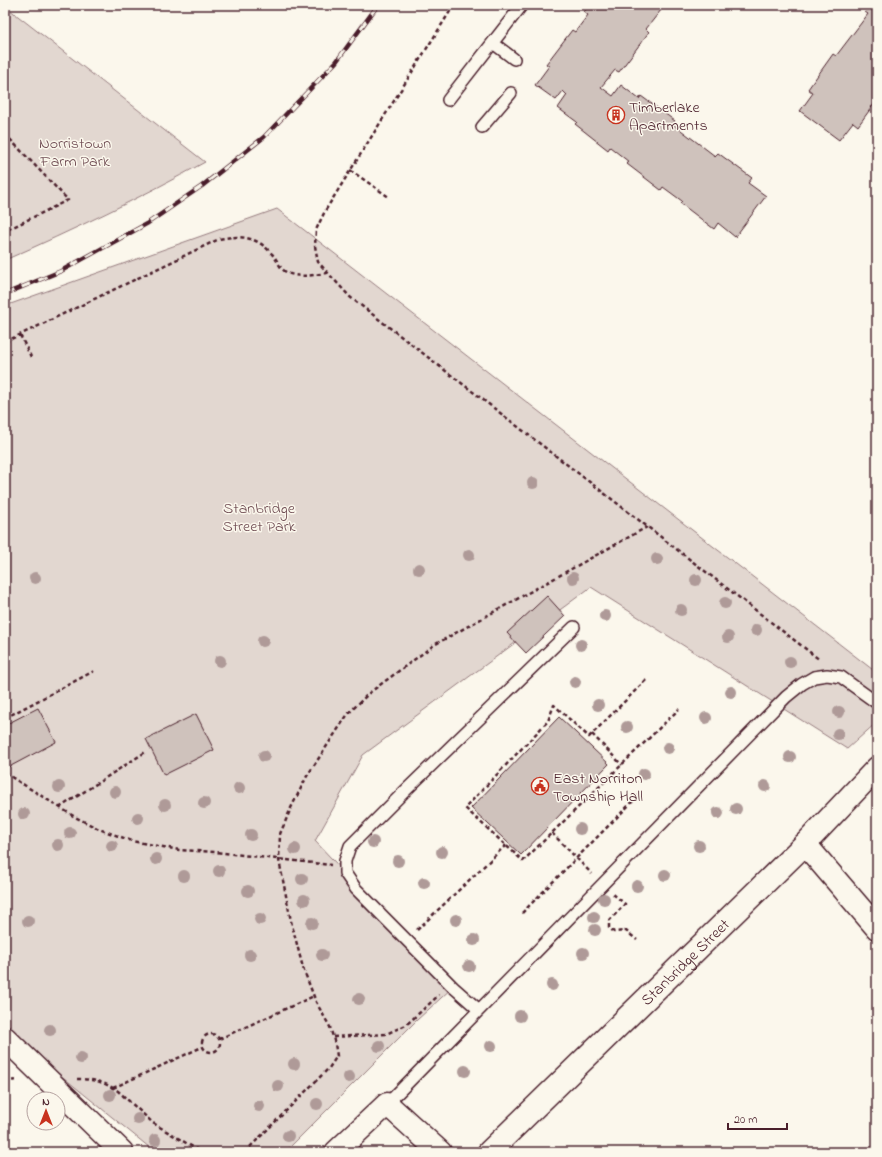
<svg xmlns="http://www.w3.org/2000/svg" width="882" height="1157" viewBox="0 0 882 1157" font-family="'Indie Flower',sans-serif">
<rect width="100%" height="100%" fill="#fbf7ec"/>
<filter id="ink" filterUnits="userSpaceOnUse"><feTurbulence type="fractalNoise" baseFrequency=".025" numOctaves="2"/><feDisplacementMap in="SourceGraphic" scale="8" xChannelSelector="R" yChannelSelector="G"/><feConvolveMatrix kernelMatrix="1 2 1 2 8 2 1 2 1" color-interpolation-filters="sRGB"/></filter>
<g filter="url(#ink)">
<path fill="#e2d7d0" stroke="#967b7e" d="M5,6L205,162C140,198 73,230 5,260Z
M277,209L877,673V722L847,749L591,587L363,755L315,841L453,987L417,1020L285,1152H155L5,1030V306Z"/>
<path fill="#cfc2bc" stroke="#4a1f2b" d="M589,5H665L646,29L649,32L619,72L615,70L601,87L613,96L621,85L639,99L641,96L675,121L673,124L715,156L718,153L752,178L748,183L766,196L735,237L718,223L714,229L680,203L682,201L663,187L661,190L627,164L629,162L610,147L608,150L575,124L577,122L558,108L567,95L563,91L556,100L535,85L549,66L546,64L572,30L575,32L588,15L584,12Z
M870,5H877V100L858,126L853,122L839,140L800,111L813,93L808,89L833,54L836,56L868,14L865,12Z
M547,596L565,616L526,653L507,633Z
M38,708L56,742L9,767L5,759V725Z
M196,714L214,750L164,775L146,739Z
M559,717L609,764L521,855L471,808Z"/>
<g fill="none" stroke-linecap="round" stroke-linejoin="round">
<defs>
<path id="service" d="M493,43L514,59
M448,100L522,5
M482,127L511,93
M479,1010L453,987L356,889L345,873V861L350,846L405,791L574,627
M387,1104L786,697L802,684L814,677L827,675L841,677L877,703"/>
<path id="minor" d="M805,844L877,928
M5,1038L122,1152
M336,1152L387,1104L440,1152"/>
<g id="tertiary">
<path id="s1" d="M489,1152L805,844L877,768"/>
</g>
</defs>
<use href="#service" stroke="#4a1f2b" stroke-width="14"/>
<use href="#minor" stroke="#4a1f2b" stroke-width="25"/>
<use href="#tertiary" stroke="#4a1f2b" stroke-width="25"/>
<path stroke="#4a1f2b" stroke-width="2.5" stroke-dasharray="4 3" stroke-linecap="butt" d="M454,5L325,211L316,230L315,246L318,262L350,297L820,660
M5,134L68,200L5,231
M350,170L389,197
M20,335L31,357
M5,342L219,239C240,235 257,236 272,254C278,260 279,269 288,273C298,278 316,275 327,273
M646,680L589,737L554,705L548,721L465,808L523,861L679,709
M5,718L94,671
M592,734L622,765
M5,773L75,817L99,829L132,841L179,850L215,852L331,865
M59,808L147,751
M552,833L592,874
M613,894L625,904L609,921V928L614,932L626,931L637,940
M522,913L641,793
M417,930L506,845
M202 1043a9 9 0 1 1 18 0a9 9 0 1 1-18 0Z
M333,1037L386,1034L406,1025L439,995
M219,1039L314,996
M77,1079C95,1079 103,1082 118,1091L153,1123L201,1152
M5,1081L18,1080
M113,1088L202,1047
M245,1152L329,1068L337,1056L335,1044L330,1027L316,1002L303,968L291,921L279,860L280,834L291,808L307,776L348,714L369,693L434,645L647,527"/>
<use href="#service" stroke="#fbf7ec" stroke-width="11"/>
<use href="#minor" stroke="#fbf7ec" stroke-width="22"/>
<use href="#tertiary" stroke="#fbf7ec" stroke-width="22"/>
<defs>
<path id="rail" d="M5,294L61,271L148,223L202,186L264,137L336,62L378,5"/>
</defs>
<use href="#rail" stroke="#4a1f2b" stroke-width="4.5"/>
<use href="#rail" stroke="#fbf7ec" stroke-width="3" stroke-dasharray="9" stroke-linecap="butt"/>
</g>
<g fill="#af9a98">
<circle cx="533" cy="483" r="6"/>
<circle cx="469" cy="555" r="6"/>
<circle cx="657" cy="559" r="6"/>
<circle cx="419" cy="569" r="6"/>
<circle cx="35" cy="578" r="6"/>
<circle cx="573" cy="578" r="6"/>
<circle cx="696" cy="580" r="6"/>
<circle cx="725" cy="603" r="6"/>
<circle cx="681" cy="610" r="6"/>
<circle cx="605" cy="616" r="6"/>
<circle cx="756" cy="630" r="6"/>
<circle cx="728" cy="637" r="6"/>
<circle cx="263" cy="641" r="6"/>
<circle cx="581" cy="645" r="6"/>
<circle cx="220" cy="661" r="6"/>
<circle cx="790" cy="662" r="6"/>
<circle cx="575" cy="682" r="6"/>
<circle cx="731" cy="692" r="6"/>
<circle cx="598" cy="705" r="6"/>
<circle cx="839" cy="712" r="6"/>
<circle cx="706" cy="718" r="6"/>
<circle cx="627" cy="727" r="6"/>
<circle cx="838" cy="734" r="6"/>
<circle cx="668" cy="748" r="6"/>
<circle cx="264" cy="756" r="6"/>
<circle cx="790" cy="757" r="6"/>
<circle cx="644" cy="774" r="6"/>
<circle cx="765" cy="786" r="6"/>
<circle cx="59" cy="787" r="6"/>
<circle cx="239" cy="788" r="6"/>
<circle cx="115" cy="792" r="6"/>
<circle cx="204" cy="803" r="6"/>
<circle cx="165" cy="805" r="6"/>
<circle cx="736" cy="809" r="6"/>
<circle cx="718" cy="813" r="6"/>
<circle cx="24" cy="814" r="6"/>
<circle cx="138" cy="818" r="6"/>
<circle cx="580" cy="829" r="6"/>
<circle cx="70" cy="833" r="6"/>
<circle cx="251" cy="835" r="6"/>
<circle cx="373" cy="842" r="6"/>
<circle cx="58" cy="845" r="6"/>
<circle cx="112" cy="846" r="6"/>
<circle cx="699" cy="846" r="6"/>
<circle cx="295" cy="849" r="6"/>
<circle cx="442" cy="852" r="6"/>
<circle cx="156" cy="859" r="6"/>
<circle cx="398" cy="861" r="6"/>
<circle cx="219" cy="871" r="6"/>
<circle cx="665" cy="875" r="6"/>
<circle cx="184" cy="876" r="6"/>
<circle cx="302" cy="879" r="6"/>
<circle cx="424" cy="883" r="6"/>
<circle cx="637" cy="886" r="6"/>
<circle cx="248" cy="891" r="6"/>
<circle cx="604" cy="899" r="6"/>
<circle cx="304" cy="900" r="6"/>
<circle cx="594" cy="917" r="6"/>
<circle cx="260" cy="919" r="6"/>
<circle cx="456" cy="920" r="6"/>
<circle cx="28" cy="921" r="6"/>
<circle cx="312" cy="923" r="6"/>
<circle cx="595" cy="930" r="6"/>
<circle cx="474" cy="940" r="6"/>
<circle cx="583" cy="953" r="6"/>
<circle cx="250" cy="955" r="6"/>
<circle cx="322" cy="955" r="6"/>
<circle cx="469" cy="966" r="6"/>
<circle cx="552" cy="985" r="6"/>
<circle cx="359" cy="999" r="6"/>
<circle cx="520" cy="1016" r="6"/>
<circle cx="50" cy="1030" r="6"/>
<circle cx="379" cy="1046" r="6"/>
<circle cx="491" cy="1046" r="6"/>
<circle cx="81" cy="1058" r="6"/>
<circle cx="294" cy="1064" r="6"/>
<circle cx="465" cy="1071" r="6"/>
<circle cx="349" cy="1077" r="6"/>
<circle cx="278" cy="1086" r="6"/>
<circle cx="110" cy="1095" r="6"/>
<circle cx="317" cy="1104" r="6"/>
<circle cx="259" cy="1106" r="6"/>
<circle cx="138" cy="1119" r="6"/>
<circle cx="288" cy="1136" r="6"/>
<circle cx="155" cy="1140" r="6"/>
</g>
</g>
<defs>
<symbol id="building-ring" viewBox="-11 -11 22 22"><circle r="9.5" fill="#fbf7ec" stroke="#c8321e" stroke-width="1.5"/><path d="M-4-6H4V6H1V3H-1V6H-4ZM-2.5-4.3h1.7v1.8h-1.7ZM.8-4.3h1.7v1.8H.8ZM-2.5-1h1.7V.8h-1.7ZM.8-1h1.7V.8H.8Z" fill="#c8321e"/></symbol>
<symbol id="civic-ring" viewBox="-11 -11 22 22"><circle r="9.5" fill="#fbf7ec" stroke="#c8321e" stroke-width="1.5"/><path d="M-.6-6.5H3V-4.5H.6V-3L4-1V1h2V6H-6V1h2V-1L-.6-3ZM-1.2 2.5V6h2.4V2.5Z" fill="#c8321e"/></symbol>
</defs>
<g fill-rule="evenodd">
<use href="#building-ring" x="606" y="105" width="20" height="20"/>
<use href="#civic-ring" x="530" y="776" width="20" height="20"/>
</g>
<g text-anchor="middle" stroke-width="3" stroke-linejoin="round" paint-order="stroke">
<g font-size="16" fill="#4a1f2b" stroke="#fbf7ec" text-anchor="start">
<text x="629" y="112">Timberlake<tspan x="629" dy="18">Apartments</tspan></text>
<text x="553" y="783">East Norriton<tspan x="553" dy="18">Township Hall</tspan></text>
</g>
<g font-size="16" fill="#704d54" stroke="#fbf7ec">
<text x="75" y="148">Norristown<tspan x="75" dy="18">Farm Park</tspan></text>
<text x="259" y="513">Stanbridge<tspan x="259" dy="18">Street Park</tspan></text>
</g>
<g font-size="16" fill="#4a1f2b" stroke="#fbf7ec">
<text dy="6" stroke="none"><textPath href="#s1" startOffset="273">Stanbridge Street</textPath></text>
</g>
</g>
<rect width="882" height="1157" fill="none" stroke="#fbf7ec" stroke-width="20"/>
<rect x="10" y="10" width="862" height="1137" fill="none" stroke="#4a1f2b" stroke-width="1.5" filter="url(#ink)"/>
<g transform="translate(46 1111)"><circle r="19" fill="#fbf7ec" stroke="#b4a19f"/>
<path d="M0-3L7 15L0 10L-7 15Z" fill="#c8321e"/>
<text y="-6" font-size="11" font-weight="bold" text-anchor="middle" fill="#4a1f2b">N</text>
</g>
<path d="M728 1123v6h59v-6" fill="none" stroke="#4a1f2b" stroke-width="2"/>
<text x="734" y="1123" font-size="12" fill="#4a1f2b" stroke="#fbf7ec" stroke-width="3" paint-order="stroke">20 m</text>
</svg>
